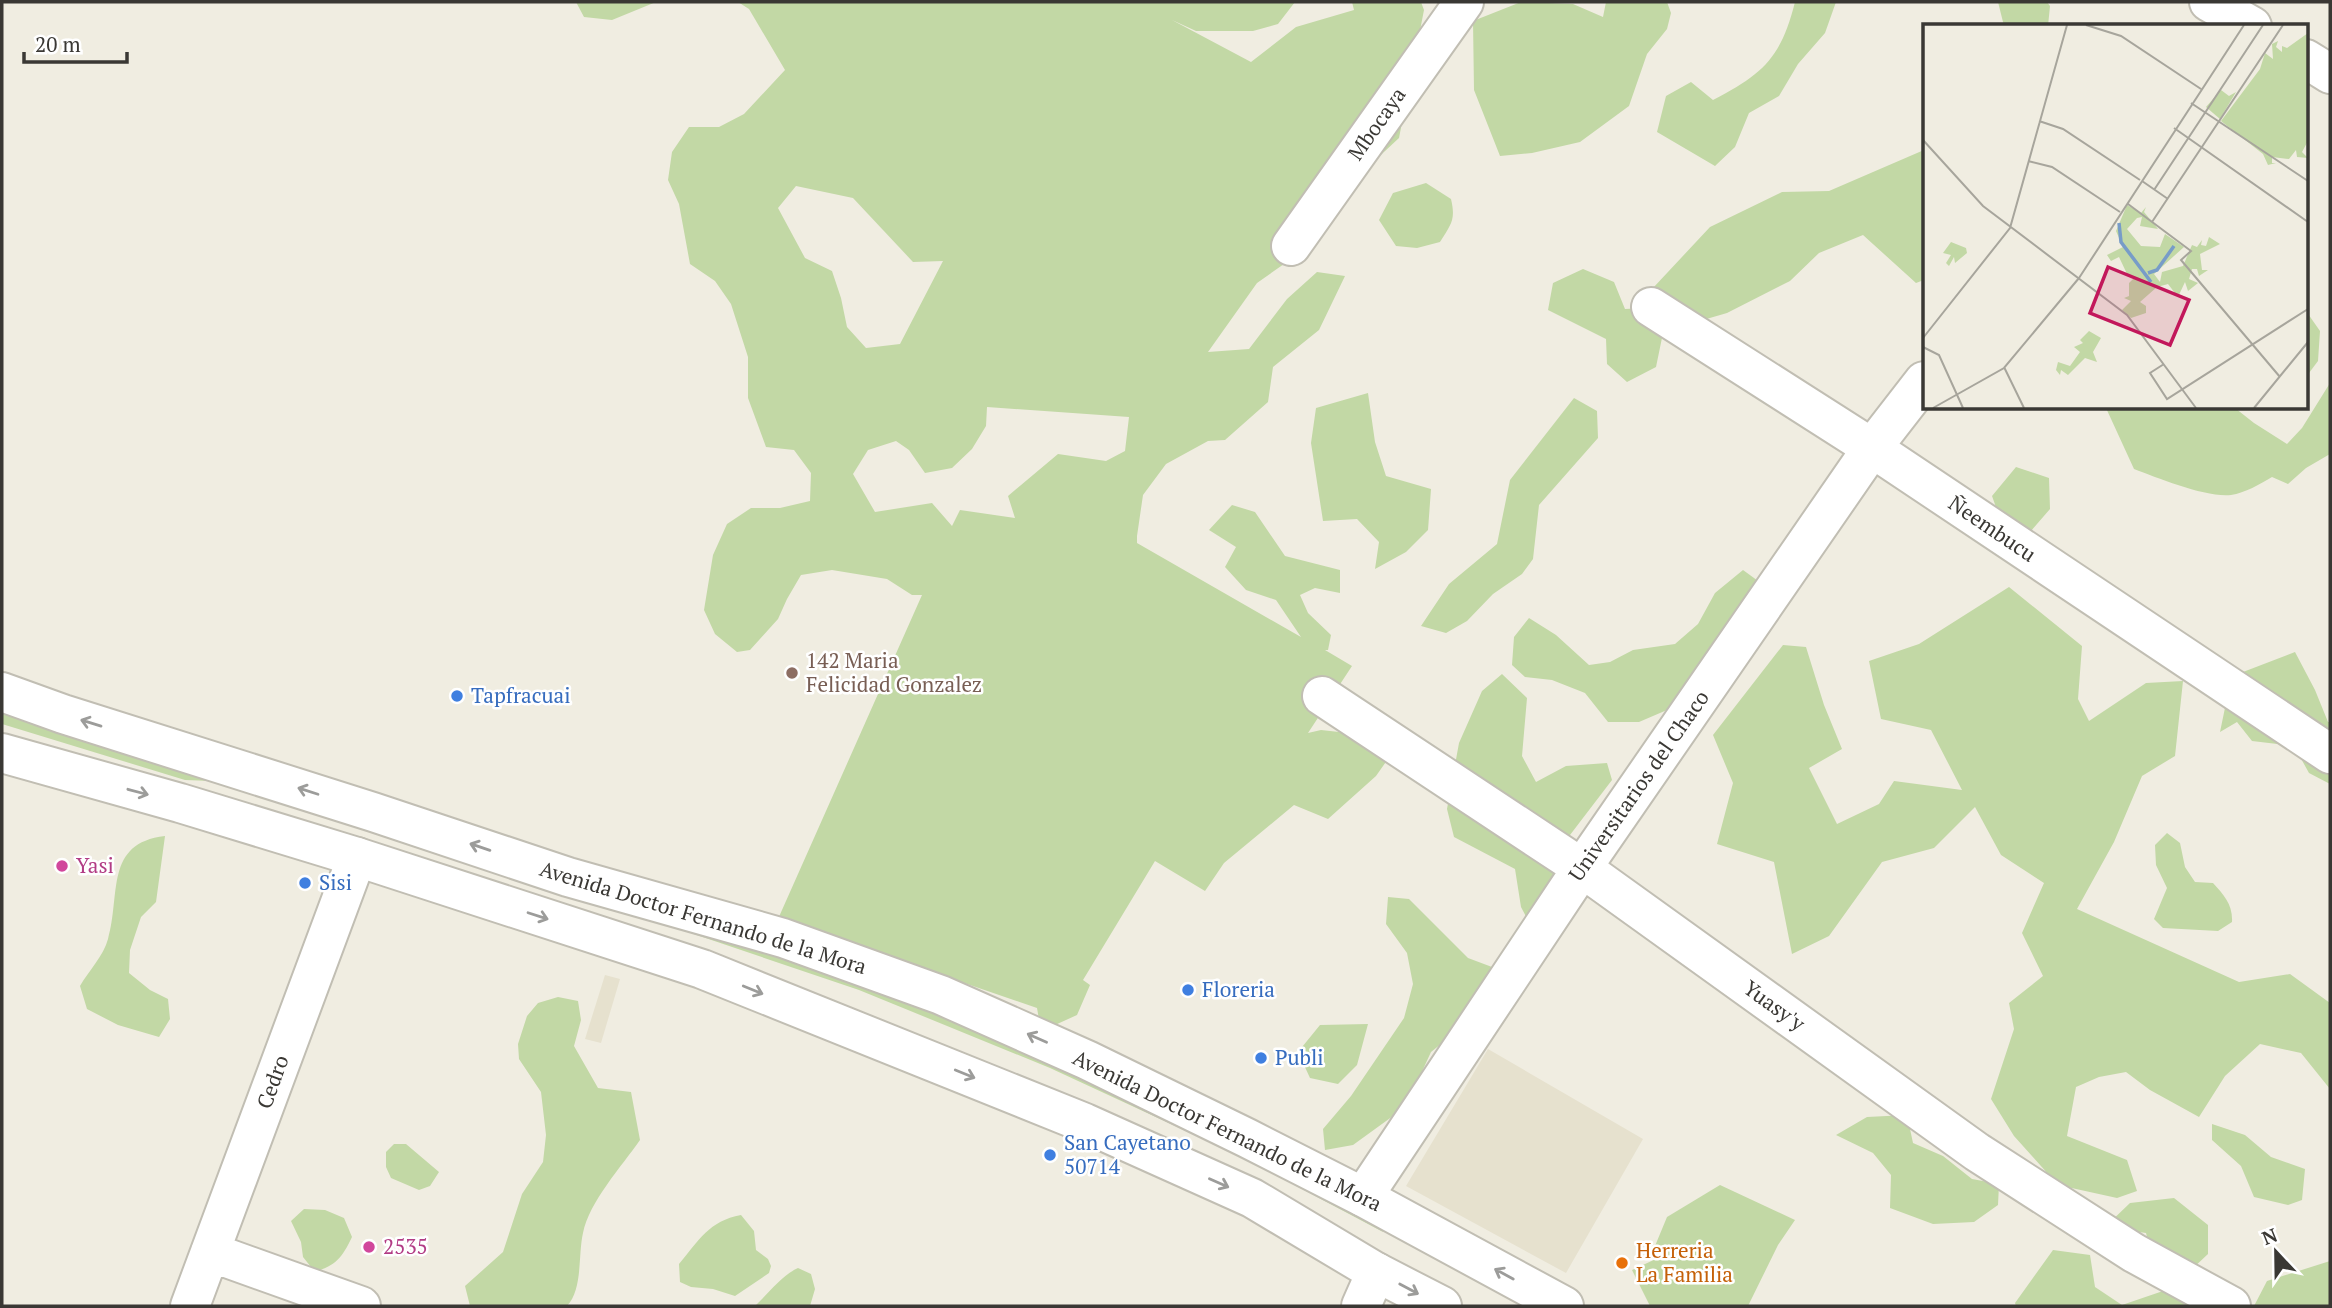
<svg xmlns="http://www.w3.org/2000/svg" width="2332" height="1308" viewBox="0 0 2332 1308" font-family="'PT Serif',serif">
<rect width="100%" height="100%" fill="#f0ede1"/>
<path fill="#e6e1ce" d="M605,975L620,979L601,1043L585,1039Z
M1488,1049L1643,1139L1566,1273L1406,1186Z"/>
<path fill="#c2d8a5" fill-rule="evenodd" d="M576,2H656L612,20L584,17Z
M738,2H1295L1278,24L1253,31H1196L1172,20L1251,62L1296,27L1354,10L1352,2H1421L1424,10L1399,138L1341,192L1284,264L1257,283L1208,352L1249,349L1287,299L1317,272L1345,276L1319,330L1273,367L1268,402L1225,440L1208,441L1166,464L1143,495L1137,536V543L1301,637L1276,600L1246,590L1225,567L1236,547L1209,530L1232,505L1255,512L1285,556L1340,570V593L1315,588L1300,595L1308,613L1331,635L1328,650H1325L1352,666L1308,733L1321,730L1402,739L1376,776L1328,819L1294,805L1224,863L1205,891L1155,861L1083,980L1090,985L1077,1015L1055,1025H1040L1037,1008L778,919L922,595H912L887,579L832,570L801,575L787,599L778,619L750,650L737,652L715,634L704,610L713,555L727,524L751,508H780L810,501L811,473L794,450L766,447L748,398V357L731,304L715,281L690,264L679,204L668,180L672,152L689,127H719L744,114L785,70L749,9ZM796,186L853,198L913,262L943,261L900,344L866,348L847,327L841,298L832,271L805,258L778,208ZM987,407L1129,417L1125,451L1106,461L1058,454L1008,496L1015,518L960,510L952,526L932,503L875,512L853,474L868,450L896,441L909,450L925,473L952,468L972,449L986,426Z
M1521,2L1573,4L1603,17L1606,2H1667L1671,13L1667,29L1647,54L1629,106L1580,142L1532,153L1500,156L1474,90L1473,21Z
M1795,2H1836L1825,33L1798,64L1779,96L1749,113L1735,147L1715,166L1657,132L1666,96L1691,82L1713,100C1763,74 1781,58 1795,2Z
M1998,2H2047L2050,6L2048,26H2004Z
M1924,150V280L1916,283L1863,235L1819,253L1790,281L1727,313L1672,329L1653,288L1710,227L1782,192L1829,191Z
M1426,183L1451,199C1456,220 1451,224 1440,242L1417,248L1396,246L1379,220L1393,193Z
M1583,269L1614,282L1625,309L1645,308L1663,333L1656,367L1627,382L1607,364L1606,339L1548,310L1553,283Z
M2306,311L2320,331L2318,361L2306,377Z
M2330,383V454L2306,468L2288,484L2272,477C2260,484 2245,493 2231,495C2207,498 2158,478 2134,469L2106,408H2235L2254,423L2287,444L2302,428Z
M1368,393L1375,442L1386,476L1431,489L1428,530L1406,552L1375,569L1379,542L1357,519L1323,521L1311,443L1316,408Z
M1574,398L1597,411L1598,438L1539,505L1533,559L1522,574L1493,594L1467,621L1446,633L1421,626L1449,584L1497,544L1510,480Z
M2016,467L2049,478L2050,509L2031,531L2002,524L1992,496Z
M1743,570L1765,586L1701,688L1667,710L1639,722H1608L1585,693L1552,680L1525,677L1512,665L1514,637L1529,618L1556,635L1589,665L1610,662L1633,650L1675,644L1698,624L1715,593Z
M2009,587L2082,646L2078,699L2089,721L2146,683L2183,681L2175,756L2142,776L2114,842L2077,909L2239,982L2290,974L2330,1003V1089L2301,1053L2260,1044L2225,1076L2199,1117L2150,1090L2126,1072L2099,1077L2076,1087L2067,1136L2127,1160L2137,1191L2117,1198L2058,1185L2014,1136L1991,1099L2014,1029L2009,1003L2043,976L2022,933L2044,883L2001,855L1975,807L1934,848L1882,862L1829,936L1792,954L1774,862L1717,844L1733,783L1713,735L1783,645L1806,647L1824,705L1842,749L1809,768L1837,824L1879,804L1894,781L1962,790L1931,730L1881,719L1869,661L1919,644Z
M2295,652L2315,690L2328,722H2330V784L2309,773L2294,746L2252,741L2237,722L2220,732L2226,703L2243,672Z
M1502,674L1527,698L1522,756L1536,782L1566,766L1607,763L1612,780L1557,852L1554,892L1532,928L1521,907L1515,869L1454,837L1447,809L1459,743L1482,691Z
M2,710L213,781L185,780L2,724Z
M2167,833L2180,843L2185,867L2195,882L2213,883C2224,895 2233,905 2232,922L2218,931L2163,928L2154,919L2167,888L2156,865L2155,845Z
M165,836L156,902L141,917L130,950L129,973L150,990L168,999L170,1019L159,1037L118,1025L87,1009L80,986C88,972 104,955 108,939C121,895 104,843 165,836Z
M583,891L861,983L1053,1060L1380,1223L1383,1232L1240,1156L1050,1068L859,990L584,897Z
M1388,897L1409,899L1468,958L1500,970L1462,1027L1431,1052L1413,1091L1393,1116L1353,1145L1325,1150L1323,1129L1351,1096L1404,1018L1413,984L1407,953L1386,924Z
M558,997L578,1001L581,1020L574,1046L598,1088L631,1092L640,1140C622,1166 589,1202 583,1233C578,1254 583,1289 567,1306H470L465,1286L503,1252L522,1194L543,1162L546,1135L541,1092L519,1059L518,1044L527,1016L538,1003Z
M1368,1024L1357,1065L1338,1084L1310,1078L1298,1052L1320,1025Z
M1907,1115L1913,1143L1943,1156L1972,1179L1999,1184L1998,1205L1974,1222L1933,1224L1890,1208L1891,1175L1873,1153L1836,1135L1867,1117Z
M2212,1124L2245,1135L2271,1157L2305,1169L2302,1200L2288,1205L2254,1197L2241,1166L2212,1140Z
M394,1144H406L439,1172L430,1186L419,1190L391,1178L386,1167V1152Z
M1720,1185L1795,1220L1778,1245L1748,1306H1650L1632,1270L1658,1258L1655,1246L1667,1217Z
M2174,1198L2208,1225V1254L2192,1269L2156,1271L2146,1233L2105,1227L2130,1203Z
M304,1209L325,1210L344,1218L352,1237C342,1258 336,1265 315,1272L303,1257L301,1242L291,1221Z
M741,1215L754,1231L756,1250L768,1259L771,1266L769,1273L735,1296L713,1289L691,1287L680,1282L679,1264C699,1240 709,1221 741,1215Z
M2053,1250L2090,1255L2095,1287L2122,1305L2163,1291L2215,1306H2016L2015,1303Z
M2330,1261V1306H2254L2267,1281Z
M798,1268L811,1274L815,1289L810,1306H755C769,1293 781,1276 798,1268Z"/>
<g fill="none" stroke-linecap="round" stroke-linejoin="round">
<defs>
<path id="street" d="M2209,2L2252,26
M2306,59L2330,74
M1291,246L1464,2
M1651,307L1872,448L2330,754
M1322,696L1582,868L1977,1152L2134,1253L2231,1306
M1363,1197L1582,868L1872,448L1924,381
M210,1252L361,1306
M190,1306L357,857
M1361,1306L1376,1272"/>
<path id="highway" d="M2,692L63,714L373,812L568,877L783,938L941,995L1087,1060L1247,1138L1363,1197L1564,1306
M2,753L180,803L357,857L702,969L1085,1123L1252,1198L1376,1272L1442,1306"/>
</defs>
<use href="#street" stroke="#c1beb3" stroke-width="42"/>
<use href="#highway" stroke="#c1beb3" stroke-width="42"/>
<use href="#street" stroke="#fff" stroke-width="38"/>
<use href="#highway" stroke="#fff" stroke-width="38"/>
</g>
<defs><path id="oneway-shaft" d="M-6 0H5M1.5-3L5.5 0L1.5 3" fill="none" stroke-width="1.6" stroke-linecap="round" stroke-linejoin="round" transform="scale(1.75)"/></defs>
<g stroke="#9c9c9a">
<use href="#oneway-shaft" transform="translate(91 723) rotate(-163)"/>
<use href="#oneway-shaft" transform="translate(308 791) rotate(-162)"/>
<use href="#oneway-shaft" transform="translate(138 792) rotate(15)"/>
<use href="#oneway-shaft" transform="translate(480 847) rotate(-161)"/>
<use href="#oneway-shaft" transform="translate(538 916) rotate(18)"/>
<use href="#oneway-shaft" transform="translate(753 990) rotate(22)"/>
<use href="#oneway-shaft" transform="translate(1037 1038) rotate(-156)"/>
<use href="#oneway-shaft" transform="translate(965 1074) rotate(22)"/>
<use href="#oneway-shaft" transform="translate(1219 1183) rotate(24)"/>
<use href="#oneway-shaft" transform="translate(1504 1274) rotate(-151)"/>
<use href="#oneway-shaft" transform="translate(1409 1289) rotate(28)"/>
</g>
<circle fill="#8d6e63" stroke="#fff" stroke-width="2.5" cx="792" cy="673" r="7"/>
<g fill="#3f7fe0" stroke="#fff" stroke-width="2.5">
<circle cx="457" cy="696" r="7"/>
<circle cx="305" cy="883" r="7"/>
<circle cx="1188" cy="990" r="7"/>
<circle cx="1261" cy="1058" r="7"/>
<circle cx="1050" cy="1155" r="7"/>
</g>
<g fill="#d1479c" stroke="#fff" stroke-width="2.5">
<circle cx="62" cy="866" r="7"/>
<circle cx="369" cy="1247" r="7"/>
</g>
<circle fill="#e8710a" stroke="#fff" stroke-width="2.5" cx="1622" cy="1263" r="7"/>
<g text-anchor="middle" stroke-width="5" stroke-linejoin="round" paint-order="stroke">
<g font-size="21" fill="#3a3834" stroke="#fff">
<text transform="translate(1377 124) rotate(-55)" y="7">Mbocaya</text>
<text transform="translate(1992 529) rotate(34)" y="7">Ñeembucu</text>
<text transform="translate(1639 786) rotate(-55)" y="7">Universitarios del Chaco</text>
<text transform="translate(703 918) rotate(17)" y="7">Avenida Doctor Fernando de la Mora</text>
<text transform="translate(1774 1006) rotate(36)" y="7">Yuasy'y</text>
<text transform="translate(273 1082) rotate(-70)" y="7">Cedro</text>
<text transform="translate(1227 1131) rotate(26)" y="7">Avenida Doctor Fernando de la Mora</text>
</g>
<g font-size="21" fill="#785e54" stroke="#fff" text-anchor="start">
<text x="806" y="668">142 Maria<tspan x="806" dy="24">Felicidad Gonzalez</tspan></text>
</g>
<g font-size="21" fill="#366cbe" stroke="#fff" text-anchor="start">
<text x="471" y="703">Tapfracuai</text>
<text x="319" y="890">Sisi</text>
<text x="1202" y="997">Floreria</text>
<text x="1275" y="1065">Publi</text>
<text x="1064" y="1150">San Cayetano<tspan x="1064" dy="24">50714</tspan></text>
</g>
<g font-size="21" fill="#b23c85" stroke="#fff" text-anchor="start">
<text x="76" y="873">Yasi</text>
<text x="383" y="1254">2535</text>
</g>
<g font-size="21" fill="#c56008" stroke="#fff" text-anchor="start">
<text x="1636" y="1258">Herreria<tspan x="1636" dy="24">La Familia</tspan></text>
</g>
</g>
<g transform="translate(1923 24)">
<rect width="385" height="385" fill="#f0ede1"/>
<path d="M385,9V117L379,128L385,134L374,133L373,126L366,135L349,133V139H353L345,141L340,130L298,97L337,45L342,29L350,35L349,20L355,17L353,23L359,28V22L364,24ZM298,66L306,72L313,68L297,95L283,83ZM204,181L218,189L223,183L221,188L235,205L217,202L219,193L214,194L204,205L218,222L237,223L242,210L261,223L231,250L237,258L239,248L260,242L269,221L274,223L279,216L278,221L283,222L286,213L297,220L277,230L279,246H285L276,252L274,245H269L266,255L275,259L265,267L262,258L255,273L245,260L234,263L217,278L223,282V289L208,294L199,286L208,277L201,274L206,272V259L211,254L205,252L196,233L188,237L184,231L200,223L193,207ZM28,218L43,224L44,229L32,239L31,233L26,242L23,239L28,231L20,229ZM166,307L178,314L170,328L174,338L162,334L145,351L138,346L137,351L133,346L135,338L147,342L157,328L151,323L160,319L157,316Z" fill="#c2d8a5"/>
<path fill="none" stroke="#779cc8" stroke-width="3.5" d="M196,199L198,218L228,258M225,249L234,246L251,222"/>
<path fill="none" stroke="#a7a59c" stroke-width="2" d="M163,1L198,12L278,65M268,79L385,157M116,97L140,105L217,156M251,104L385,198M0,116L60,182L204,291L273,384M105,137L129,143L197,188M219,157L245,175M231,166L340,1M205,180L268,227L258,236L357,353M229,198L360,1M156,254L321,1M0,314L87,204L144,1M0,323L16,331L40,384M241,340L227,349L244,375L385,285M81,343L101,384M10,384L81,344L156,254M331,384L385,318"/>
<path fill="#c2185b" fill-opacity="0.15" stroke="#c2185b" stroke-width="3.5" d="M185,243L266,276L247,321L167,289Z"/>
<rect width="385" height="385" fill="none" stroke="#3a3834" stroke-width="3.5"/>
</g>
<rect width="2332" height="1308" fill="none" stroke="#3a3834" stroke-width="7"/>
<g transform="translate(2276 1252) rotate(338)" stroke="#ffffff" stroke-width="5" paint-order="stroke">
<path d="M0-5L12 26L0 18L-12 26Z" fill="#3a3834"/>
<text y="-10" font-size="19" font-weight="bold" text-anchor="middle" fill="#3a3834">N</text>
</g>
<path d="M24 52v10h103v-10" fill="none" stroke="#3a3834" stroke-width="3.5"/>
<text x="35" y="52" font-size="21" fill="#3a3834" stroke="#ffffff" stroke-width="5" paint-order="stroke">20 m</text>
</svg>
